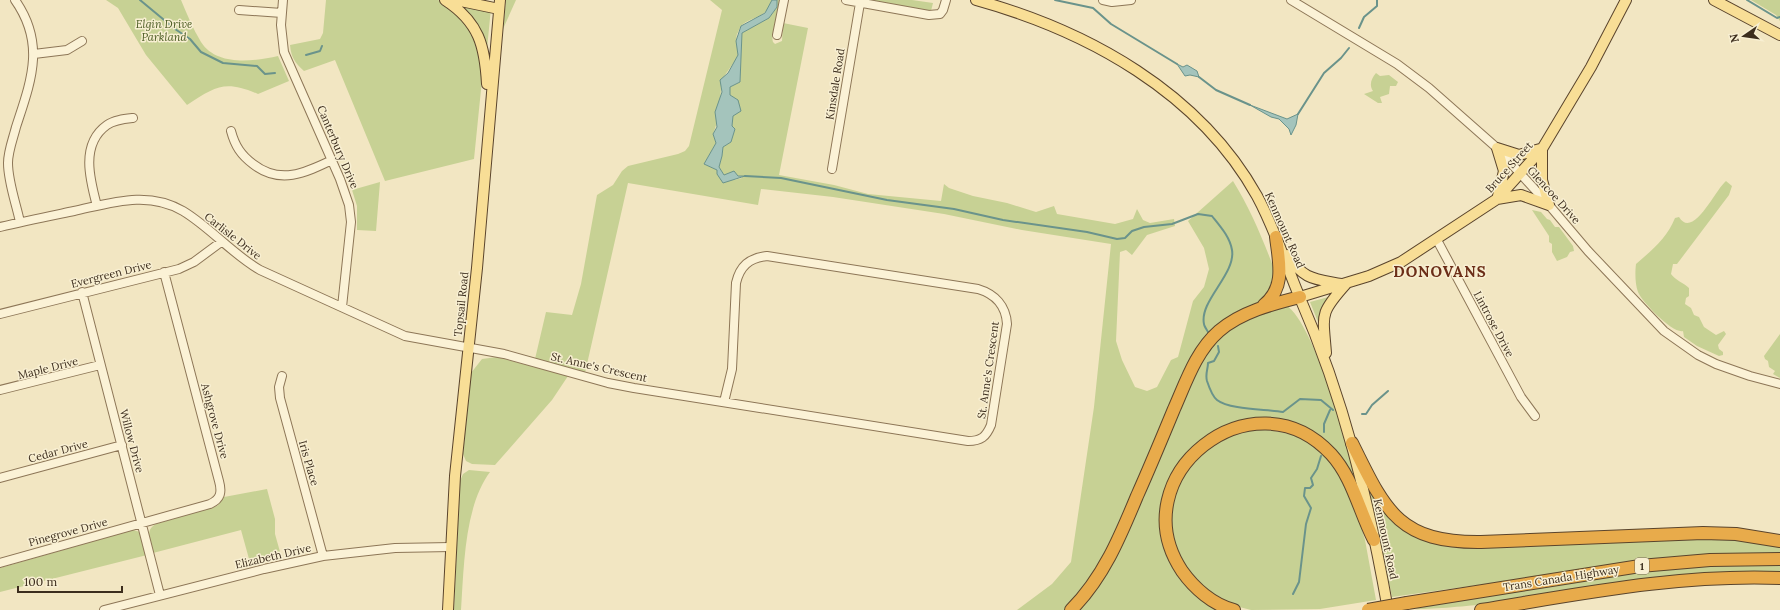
<svg xmlns="http://www.w3.org/2000/svg" width="1780" height="610" viewBox="0 0 1780 610" font-family="Lora,serif">
<rect width="100%" height="100%" fill="#f2e6c2"/>
<path fill="#c7d194" d="M106,0H181C187,14 193,29 201,42C217,67 255,61 278,56L289,81L258,94C225,80 216,86 187,105L146,55L118,8Z
M326,0H438L449,6L474,34L483,70L474,159L385,181L335,60L304,71C295,63 291,57 290,45L320,39L323,33Z
M506,0H516L503,29Z
M710,0H772C770,17 749,17 741,26C740,27 738,33 737,34C735,40 740,49 738,55C735,63 721,78 721,84C721,97 719,121 713,134L716,143L704,164L717,170L719,177L734,180L742,178V176L724,175L719,167L722,156L723,147L731,142L735,129L732,126L733,116L738,101L730,95V87L740,82L742,33L769,18L777,7V0H781C779,10 770,35 773,42L775,44L782,41L783,23L808,28L779,175L834,185L868,194L941,201L944,184L949,188L973,196L1007,203L1036,212L1054,206L1057,214L1115,224L1133,219L1137,209L1143,220L1150,223L1174,219L1175,226L1147,235L1132,255L1126,250L1120,252L1116,341L1122,360L1135,387L1147,391L1157,387L1171,360L1178,357L1193,301L1204,287L1209,269L1204,248L1188,221L1233,181C1251,210 1264,242 1276,274L1266,300L1216,329L1107,556L1066,610H1017L1052,584L1071,562L1094,407L1111,244L1022,230L944,214L833,197L761,189L758,205L628,183L585,373L535,359L546,312L572,315L581,284L597,195L613,185L622,171L628,166L678,154L685,151L689,146L722,10Z
M864,0H912L933,3L931,11Z
M1751,0H1780V21L1776,15Z
M458,1L491,8L487,49Z
M1376,73L1380,76L1389,75L1398,82L1396,86H1390L1389,94L1380,97L1382,103H1378L1364,94L1373,91C1369,85 1371,79 1376,73Z
M1726,181L1732,186L1729,195L1677,264H1673L1671,274C1675,280 1684,283 1689,288V296L1686,298L1685,304L1691,308L1694,315L1699,317L1704,327L1716,335L1724,331L1726,334L1718,345L1719,349L1723,352V355L1719,356L1697,346L1684,337L1683,331C1673,334 1642,302 1638,292C1635,284 1635,272 1636,264C1652,250 1667,238 1675,218L1679,217C1693,240 1715,190 1726,181Z
M380,182L376,231L357,230V206L352,190Z
M1532,210L1541,212L1547,219L1550,220L1555,227H1559L1573,246L1574,251L1570,252L1567,257L1557,261L1552,252V244L1549,242V236Z
M1332,296L1322,332L1310,302Z
M1286,305C1316,325 1350,454 1358,491L1314,435L1231,425L1219,430L1201,441L1185,456L1173,475L1168,552L1224,610H1076L1096,587L1188,383L1216,339L1247,318Z
M1780,334V378L1773,374L1775,371L1769,367L1768,361L1765,359L1764,356Z
M497,357L568,376L552,400L495,465L472,464L466,461L463,454L471,373L482,359Z
M1257,428L1301,436L1334,463L1354,502L1365,540L1376,600L1320,609L1251,610L1228,604L1196,583L1174,546L1169,515L1177,483L1213,441Z
M469,470L490,472C464,507 464,568 461,610H454L460,481L463,474Z
M1368,483L1421,536L1708,535L1780,544V555L1628,564L1392,597Z
M267,489L275,519V534L282,559L261,561L251,566L241,530L153,553C151,542 144,530 156,524L217,506L224,497Z
M133,530L140,532L147,555L0,592V568Z
M1711,565H1780V572C1680,569 1583,588 1484,604C1471,606 1422,610 1413,609L1625,573Z"/>
<path fill="#a4c4bc" stroke="#6a938b" d="M772,0H777V7L769,18L742,33L740,82L730,87V95L738,100L741,111L733,116L732,126L735,129L731,142L723,147L722,156L719,167L724,175L734,171L738,176H745L723,183L717,174V170L704,164L716,143L713,134L717,127L715,112L722,92L720,80L728,73L738,55L736,41L741,26L765,13Z
M1177,64L1183,67L1187,65L1197,71L1199,77L1190,75L1185,76Z
M1250,105L1287,119L1298,114L1296,125L1291,135L1289,129L1279,119L1271,117Z"/>
<g fill="none" stroke-linecap="round" stroke-linejoin="round">
<path stroke="#6a938b" stroke-width="2" d="M140,0L175,29L190,39L201,52L223,63L257,66L265,74L275,73
M1055,0L1093,8L1111,24L1177,64
M1747,0L1777,18L1780,17
M1359,28L1364,17L1377,6V0
M306,55L320,51L322,46
M1199,77L1216,90L1250,105
M1298,114L1324,73L1341,58L1349,48
M745,176L781,178L887,200L954,209L1003,220L1087,232L1117,239L1125,238L1132,231L1144,227L1172,224L1198,214L1212,216C1220,226 1230,237 1232,250C1236,274 1199,301 1204,324C1204,326 1207,330 1208,332
M1218,346L1219,352L1214,361L1208,363C1208,369 1205,374 1207,381C1209,387 1212,396 1217,400C1230,410 1266,409 1283,412L1300,399L1321,400L1333,410
M1362,414H1366L1372,405L1388,391
M1324,432V424L1330,410
M1293,594L1299,582L1306,524L1311,508L1304,496L1305,488H1310L1313,485L1311,478L1317,469L1321,456"/>
<defs>
<path id="minor" d="M15,0C46,44 31,81 16,127C13,139 8,151 8,163C8,182 16,203 20,222
M283,0L281,25L284,52L340,179L349,205L351,222L342,307
M846,0L929,15L940,14L943,10L946,0
M1103,0L1112,2L1131,0
M1291,0L1397,64L1429,88L1497,148L1549,205L1588,251L1664,331L1698,355L1716,364L1750,376L1780,384
M239,10L282,13
M777,35L784,0
M34,54L67,50L82,41
M231,131C235,146 241,155 253,164C280,185 305,173 332,160
M832,169L860,3
M97,206C90,180 80,144 107,125C114,120 124,119 133,118
M0,227C25,221 50,216 74,211C111,203 148,190 183,211C211,228 232,254 260,270L405,336L504,354L608,383L634,388L968,441C981,441 986,437 991,425L1007,324C1006,306 995,294 978,289L767,256C749,258 740,266 736,283L732,369L724,402
M1437,240L1521,397L1535,416
M82,292L160,595
M0,314L179,269L194,262L221,242
M282,376L279,387L280,398L323,556
M0,390L100,365
M0,478L122,445
M0,563L210,504C221,499 222,492 219,481L164,272
M104,610L264,569L323,556L395,548L451,547"/>
<path id="major" d="M445,0C479,22 485,46 487,84
M456,0L499,9
M976,0C1088,31 1199,92 1257,196C1275,229 1286,265 1300,298C1344,399 1369,502 1388,610
M1714,0L1780,35
M1497,148L1504,171L1498,196
M1497,148L1519,155L1540,149
M1542,149V180L1549,205
M1497,199L1521,195L1549,205
M1288,255C1303,280 1315,279 1341,284
M1300,297L1369,276L1401,262L1497,199L1542,149L1591,67L1626,0
M1326,353C1323,314 1319,314 1346,284
M448,610L455,476L477,268L500,0"/>
<path id="highway" d="M1264,305C1286,287 1279,262 1276,237
M1352,443C1385,510 1398,543 1481,542L1703,533L1736,534L1780,541
M1407,603L1640,566L1710,560L1780,559
M1071,610C1103,578 1120,537 1137,496C1150,467 1162,438 1174,409C1186,382 1196,351 1219,331C1241,312 1272,304 1300,297
M1234,610C1213,605 1194,588 1182,571C1119,476 1253,370 1331,454C1353,478 1359,511 1374,540
M1481,610C1580,594 1679,574 1780,578"/>
</defs>
<use href="#minor" stroke="#8d7657" stroke-width="10"/>
<use href="#major" stroke="#5a442c" stroke-width="12"/>
<use href="#highway" stroke="#5a442c" stroke-width="14"/>
<use href="#minor" stroke="#fbf2d6" stroke-width="8"/>
<use href="#major" stroke="#f8de96" stroke-width="10"/>
<use href="#highway" stroke="#e8ab4b" stroke-width="12"/>
<defs>
<path id="highway-bridge" d="M1368,610L1407,603"/>
</defs>
<use href="#highway-bridge" stroke="#5a442c" stroke-width="14" stroke-linecap="butt"/>
<use href="#highway-bridge" stroke="#e8ab4b" stroke-width="12"/>
</g>
<g text-anchor="middle" stroke-width="3" stroke-linejoin="round" paint-order="stroke">
<rect fill="#f8efd2" stroke="#746753" stroke-width="1" x="1635" y="558" width="14" height="16" rx="3"/>
<g font-size="10" font-weight="bold" fill="#3c2d1d">
<text x="1642" y="570">1</text>
</g>
<g font-size="11" font-style="italic" fill="#495a21" stroke="#f8efd2">
<text x="164" y="28">Elgin Drive<tspan x="164" dy="13">Parkland</tspan></text>
</g>
<g font-size="11" fill="#3c2d1d" stroke="#f8efd2">
<text transform="translate(835 84) rotate(-81)" y="4">Kinsdale Road</text>
<text transform="translate(338 147) rotate(67)" y="4">Canterbury Drive</text>
<text transform="translate(1509 167) rotate(-48)" y="4">Bruce Street</text>
<text transform="translate(1554 195) rotate(48)" y="4">Glencoe Drive</text>
<text transform="translate(1285 230) rotate(66)" y="4">Kenmount Road</text>
<text transform="translate(233 236) rotate(38)" y="4">Carlisle Drive</text>
<text transform="translate(111 274) rotate(-14)" y="4">Evergreen Drive</text>
<text transform="translate(461 304) rotate(-84)" y="4">Topsail Road</text>
<text transform="translate(1494 324) rotate(62)" y="4">Lintrose Drive</text>
<text transform="translate(599 367) rotate(13)" y="4">St. Anne's Crescent</text>
<text transform="translate(48 368) rotate(-14)" y="4">Maple Drive</text>
<text transform="translate(988 370) rotate(-82)" y="4">St. Anne's Crescent</text>
<text transform="translate(215 421) rotate(75)" y="4">Ashgrove Drive</text>
<text transform="translate(132 441) rotate(75)" y="4">Willow Drive</text>
<text transform="translate(58 451) rotate(-15)" y="4">Cedar Drive</text>
<text transform="translate(309 463) rotate(74)" y="4">Iris Place</text>
<text transform="translate(68 532) rotate(-15)" y="4">Pinegrove Drive</text>
<text transform="translate(1386 539) rotate(78)" y="4">Kenmount Road</text>
<text transform="translate(273 556) rotate(-13)" y="4">Elizabeth Drive</text>
<text transform="translate(1561 578) rotate(-9)" y="4">Trans Canada Highway</text>
</g>
<g font-size="15" font-weight="bold" letter-spacing="1" fill="#6c2e18" stroke="#f8efd2">
<text x="1440" y="277">DONOVANS</text>
</g>
</g>
<g transform="translate(1744 36) rotate(257)" stroke="#f8efd2" stroke-width="3" paint-order="stroke">
<path d="M0-3L7 15L0 10L-7 15Z" fill="#3c2d1d"/>
<text y="-6" font-size="11" font-weight="bold" text-anchor="middle" fill="#3c2d1d">N</text>
</g>
<path d="M18 586v6h104v-6" fill="none" stroke="#3c2d1d" stroke-width="2"/>
<text x="24" y="586" font-size="12" fill="#3c2d1d" stroke="#f8efd2" stroke-width="3" paint-order="stroke">100 m</text>
</svg>
